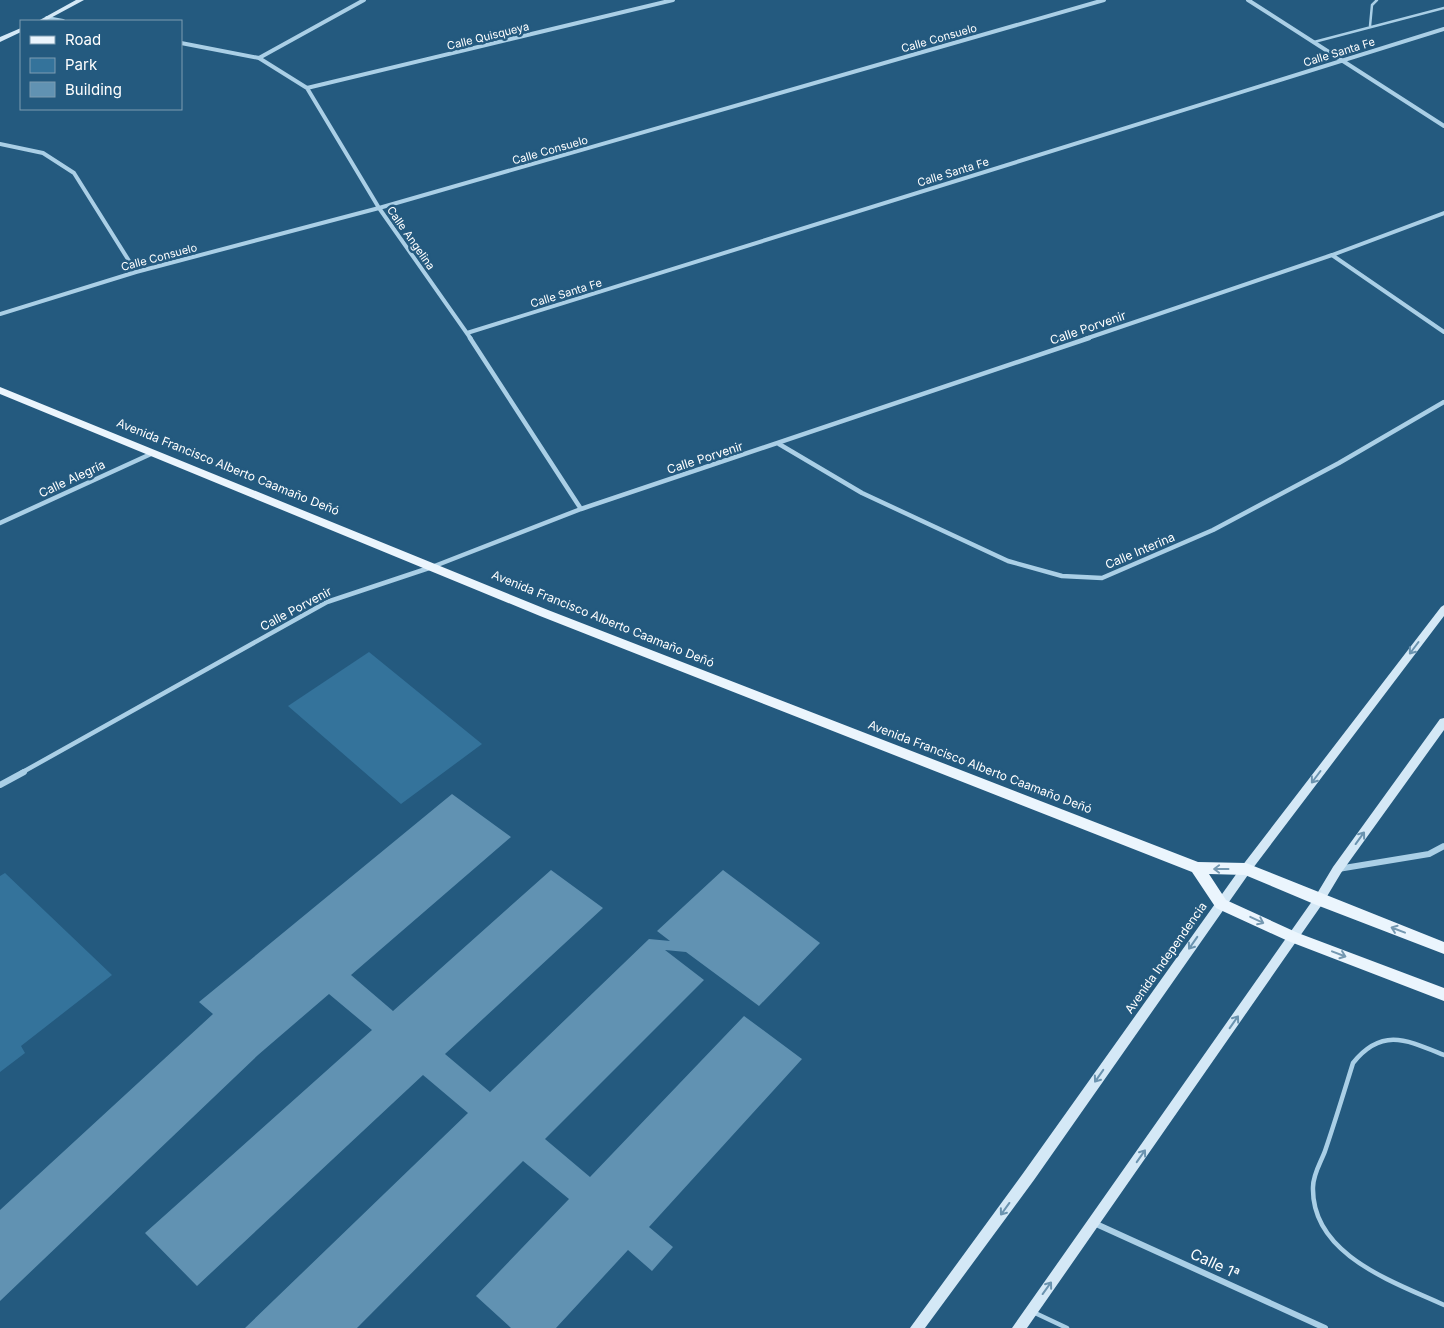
<svg xmlns="http://www.w3.org/2000/svg" width="1444" height="1328" viewBox="0 0 1444 1328" font-family="Inter,sans-serif">
<rect width="100%" height="100%" fill="#245a7f"/>
<path fill="#34739b" d="M369,652L482,744L401,804L288,706Z
M5,873L112,975L21,1046L25,1053L0,1072V876Z"/>
<path fill="#6192b2" d="M452,794L511,837L351,975L393,1011L551,870L603,908L445,1054L490,1092L649,939L670,941L657,931L723,870L820,943L759,1006L686,952L665,950L704,980L545,1139L590,1177L744,1016L802,1059L649,1227L673,1247L652,1271L628,1250L556,1328H511L476,1296L569,1199L523,1161L357,1328H245L468,1113L423,1075L197,1286L145,1233L372,1030L329,994L258,1055L0,1301V1210L213,1014L199,1002Z"/>
<g fill="none" stroke-linecap="round" stroke-linejoin="round">
<path stroke="#aacfe6" stroke-width="2.5" d="M1370,26L1372,5L1377,0
M1314,42L1444,8"/>
<path stroke="#aacfe6" stroke-width="4.5" d="M1444,1055C1407,1040 1382,1027 1353,1063C1344,1092 1335,1122 1325,1151C1321,1162 1313,1174 1313,1187C1311,1255 1394,1282 1444,1305
M1033,1312L1067,1328"/>
<path stroke="#aacfe6" stroke-width="4" d="M1248,0L1444,126
M47,18L63,21
M181,43L259,58L307,88L379,208L471,339
M259,58L364,0
M307,88L673,0
M0,144L43,153L74,173L136,272
M1332,255L1444,332
M0,314L136,272L379,208L1104,0
M467,333L1444,29
M1085,339L1332,255L1444,213"/>
<path stroke="#aacfe6" stroke-width="4.5" d="M470,338L581,509
M779,444L862,493L1008,561L1062,576L1102,578L1213,530L1339,463L1444,402
M0,523L153,453
M21,773L327,602L432,567L581,509L1089,338"/>
<path stroke="#aacfe6" stroke-width="6" d="M0,785L24,772
M1338,869L1429,854L1444,846
M1094,1223L1325,1328"/>
<path fill="#d4e8f6" fill-rule="evenodd" d="M76,0H84L45,21H38Z
M21,28V32L0,42V37Z
M1444,605V616L1250,872L1034,1180L925,1328H910L1024,1172L1242,866L1441,607Z
M1444,718V730L1341,873L1323,903L1027,1328H1012L1315,897L1333,867L1440,719Z"/>
<path fill="#ebf5fd" fill-rule="evenodd" d="M0,387L548,610L1198,862L1246,863L1444,942V954L1314,904L1245,875L1209,874L1226,900L1298,933L1444,988V1001L1288,941L1216,908L1192,872L540,616L0,394Z"/>
</g>
<defs><path id="oneway-shaft" d="M-6 0H5M1.5-3L5.5 0L1.5 3" fill="none" stroke-width="1.6" stroke-linecap="round" stroke-linejoin="round" transform="scale(1.25)"/></defs>
<g stroke="#6a93af">
<use href="#oneway-shaft" transform="translate(1414 648) rotate(127)"/>
<use href="#oneway-shaft" transform="translate(1316 777) rotate(127)"/>
<use href="#oneway-shaft" transform="translate(1360 838) rotate(-54)"/>
<use href="#oneway-shaft" transform="translate(1193 943) rotate(125)"/>
<use href="#oneway-shaft" transform="translate(1234 1022) rotate(-55)"/>
<use href="#oneway-shaft" transform="translate(1099 1076) rotate(125)"/>
<use href="#oneway-shaft" transform="translate(1141 1156) rotate(-55)"/>
<use href="#oneway-shaft" transform="translate(1005 1209) rotate(126)"/>
<use href="#oneway-shaft" transform="translate(1047 1288) rotate(-54)"/>
</g>
<g stroke="#7498b1">
<use href="#oneway-shaft" transform="translate(1221 869) rotate(-180)"/>
<use href="#oneway-shaft" transform="translate(1257 920) rotate(25)"/>
<use href="#oneway-shaft" transform="translate(1398 930) rotate(-159)"/>
<use href="#oneway-shaft" transform="translate(1339 954) rotate(21)"/>
</g>
<g text-anchor="middle" stroke-width="5" stroke-linejoin="round" paint-order="stroke">
<g font-size="11" fill="#fff" stroke="#245a7f">
<text transform="translate(488 36) rotate(-14)" y="4">Calle Quisqueya</text>
<text transform="translate(939 38) rotate(-16)" y="4">Calle Consuelo</text>
<text transform="translate(1339 52) rotate(-17)" y="4">Calle Santa Fe</text>
<text transform="translate(550 150) rotate(-16)" y="4">Calle Consuelo</text>
<text transform="translate(953 172) rotate(-17)" y="4">Calle Santa Fe</text>
<text transform="translate(411 238) rotate(55)" y="4">Calle Angelina</text>
<text transform="translate(159 257) rotate(-15)" y="4">Calle Consuelo</text>
<text transform="translate(566 293) rotate(-17)" y="4">Calle Santa Fe</text>
</g>
<g font-size="12" fill="#fff" stroke="#245a7f">
<text transform="translate(1088 328) rotate(-19)" y="4">Calle Porvenir</text>
<text transform="translate(705 458) rotate(-18)" y="4">Calle Porvenir</text>
<text transform="translate(228 467) rotate(22)" y="4">Avenida Francisco Alberto Caamaño Deñó</text>
<text transform="translate(72 479) rotate(-25)" y="4">Calle Alegría</text>
<text transform="translate(1140 551) rotate(-23)" y="4">Calle Interina</text>
<text transform="translate(296 609) rotate(-28)" y="4">Calle Porvenir</text>
<text transform="translate(603 619) rotate(22)" y="4">Avenida Francisco Alberto Caamaño Deñó</text>
<text transform="translate(980 767) rotate(21)" y="4">Avenida Francisco Alberto Caamaño Deñó</text>
<text transform="translate(1166 958) rotate(-55)" y="4">Avenida Independencia</text>
</g>
<g font-size="15" fill="#fff" stroke="#245a7f">
<text transform="translate(1215 1264) rotate(25)" y="5">Calle 1ª</text>
</g>
</g>
<rect x="20" y="20" width="162" height="90" fill="#245a7f" stroke="#7c9cb2"/>
<rect x="30" y="36" width="25" height="8" fill="#ebf5fd" stroke="#7c9cb2"/>
<text x="65" y="45" font-size="15" fill="#ffffff">Road</text>
<rect x="30" y="58" width="25" height="15" fill="#34739b" stroke="#7c9cb2"/>
<text x="65" y="70" font-size="15" fill="#ffffff">Park</text>
<rect x="30" y="82" width="25" height="15" fill="#6192b2" stroke="#7c9cb2"/>
<text x="65" y="95" font-size="15" fill="#ffffff">Building</text>
</svg>
